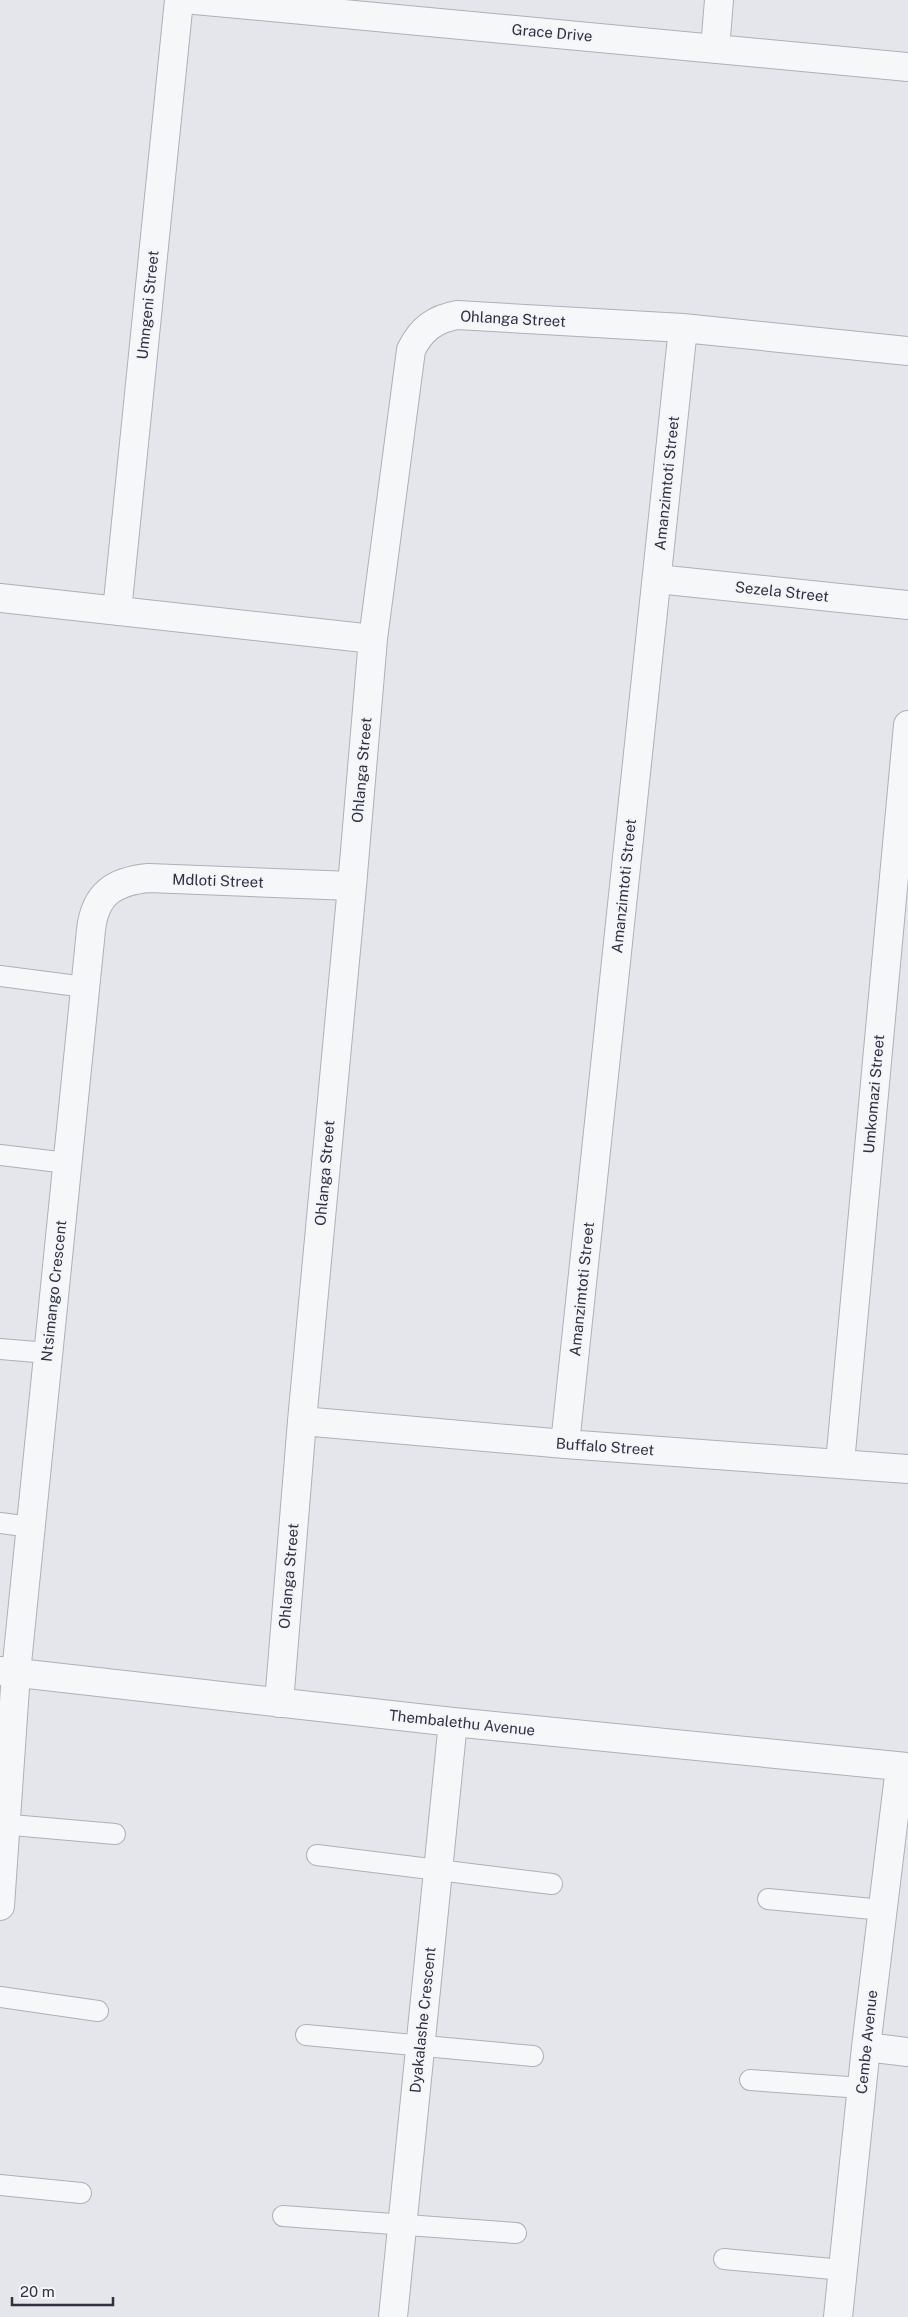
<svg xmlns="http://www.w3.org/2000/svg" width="908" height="2317" viewBox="0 0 908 2317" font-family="'Public Sans',sans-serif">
<rect width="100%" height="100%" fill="#e4e6eb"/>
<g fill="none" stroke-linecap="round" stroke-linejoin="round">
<defs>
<path id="service" d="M0,976L85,987
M0,1155L67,1163
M0,1349L48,1353
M0,1523L31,1527
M0,1824L115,1834
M317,1855L552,1884
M768,1899L883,1910
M0,1997L98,2011
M306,2035L533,2056
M750,2080L862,2088
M0,2185L81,2193
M283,2216L516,2233
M724,2259L843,2270"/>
<path id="minor" d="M195,0L908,67
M715,49L719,0
M657,579L908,605
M0,598L373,639
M117,611L179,0
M302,1421L565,1444L908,1469
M565,1444L683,328
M840,1463L908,725
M0,1671L453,1722L908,1767
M279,1703L302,1421L352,886L373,639L411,350C421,329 435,319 457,315L683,328L908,351
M0,1906L16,1673L91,930C95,893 115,881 149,878L352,886
M866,2047L908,2052
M393,2317L453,1722
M838,2317L866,2047L900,1767"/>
</defs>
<use href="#service" stroke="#adb0b8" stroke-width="22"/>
<use href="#minor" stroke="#adb0b8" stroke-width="30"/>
<use href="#service" stroke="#f6f7f9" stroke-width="20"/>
<use href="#minor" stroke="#f6f7f9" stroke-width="28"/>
</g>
<g text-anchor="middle" stroke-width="4" stroke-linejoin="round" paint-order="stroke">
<g font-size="15" fill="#2d3142" stroke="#f4f5f8">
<text transform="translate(552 33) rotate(5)" y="5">Grace Drive</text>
<text transform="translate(148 305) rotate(-84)" y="5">Umngeni Street</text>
<text transform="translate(513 319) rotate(3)" y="5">Ohlanga Street</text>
<text transform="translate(667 483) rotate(-84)" y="5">Amanzimtoti Street</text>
<text transform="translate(782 592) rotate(6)" y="5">Sezela Street</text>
<text transform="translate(362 770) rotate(-85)" y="5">Ohlanga Street</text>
<text transform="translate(218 881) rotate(2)" y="5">Mdloti Street</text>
<text transform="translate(624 886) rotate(-84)" y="5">Amanzimtoti Street</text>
<text transform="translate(874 1094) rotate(-85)" y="5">Umkomazi Street</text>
<text transform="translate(325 1173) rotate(-85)" y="5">Ohlanga Street</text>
<text transform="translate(582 1289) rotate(-84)" y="5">Amanzimtoti Street</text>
<text transform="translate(54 1291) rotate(-84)" y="5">Ntsimango Crescent</text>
<text transform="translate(605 1447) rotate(4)" y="5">Buffalo Street</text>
<text transform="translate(289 1576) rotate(-85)" y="5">Ohlanga Street</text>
<text transform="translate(462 1723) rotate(6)" y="5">Thembalethu Avenue</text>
<text transform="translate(423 2020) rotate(-84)" y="5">Dyakalashe Crescent</text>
<text transform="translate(867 2042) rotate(-84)" y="5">Cembe Avenue</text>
</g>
</g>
<path d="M12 2297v8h101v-8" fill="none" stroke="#2d3142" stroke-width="2.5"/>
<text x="20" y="2297" font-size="15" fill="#2d3142" stroke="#f4f5f8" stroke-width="4" paint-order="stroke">20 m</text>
</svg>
